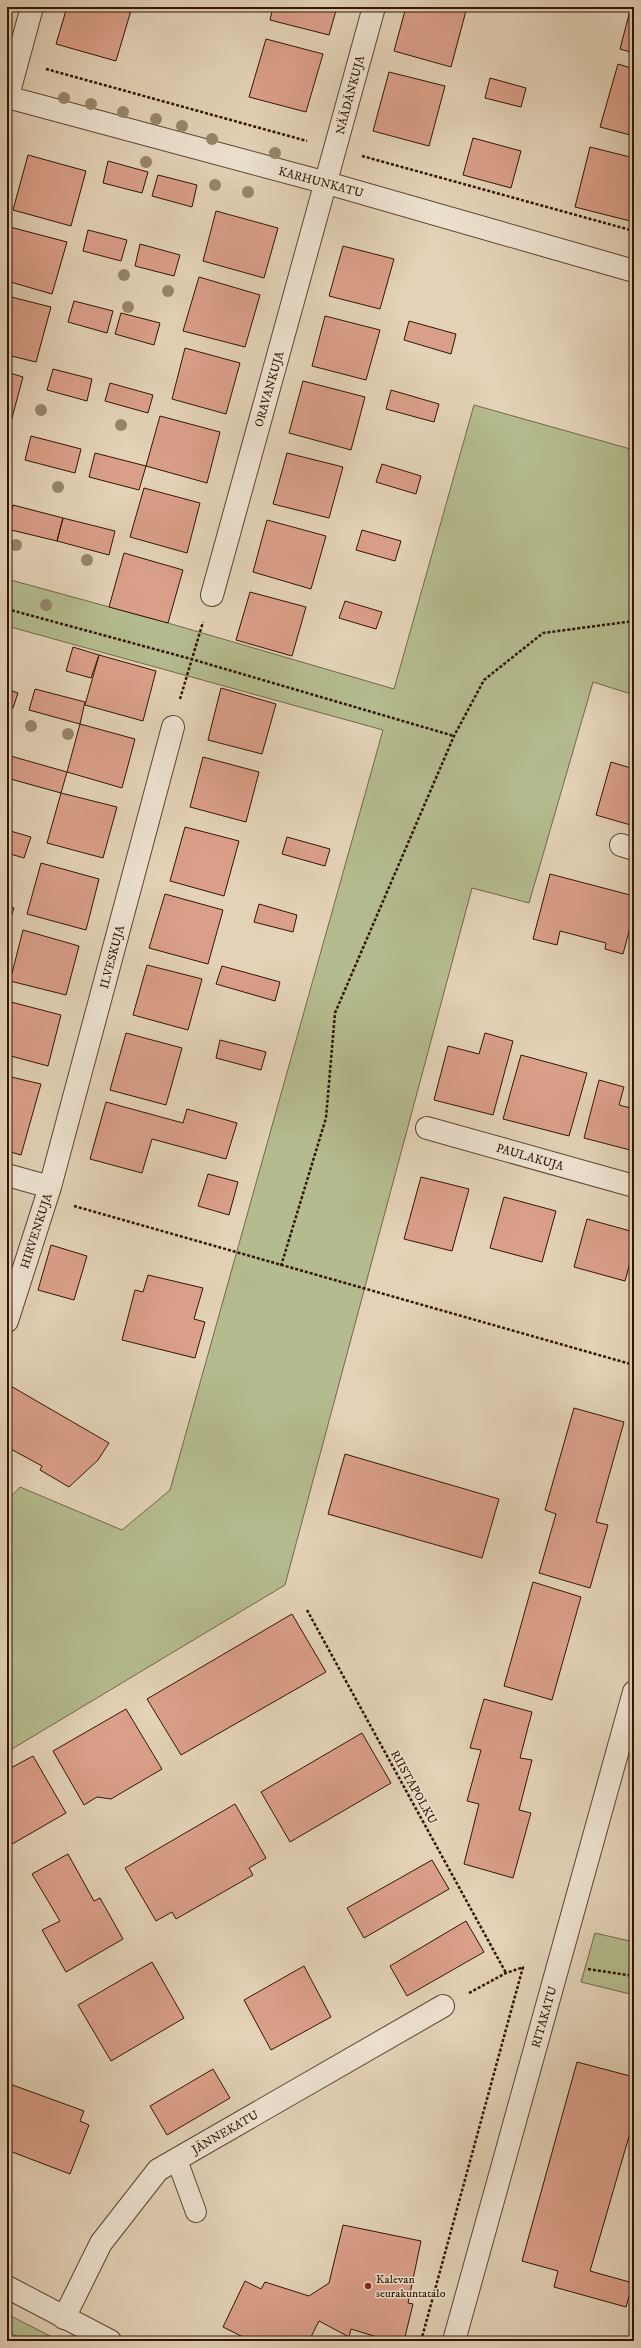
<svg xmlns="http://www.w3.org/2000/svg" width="641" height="2348" viewBox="0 0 641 2348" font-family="'IM FELL DW Pica',serif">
<rect width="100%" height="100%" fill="#e3d2b7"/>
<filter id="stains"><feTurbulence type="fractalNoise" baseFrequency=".005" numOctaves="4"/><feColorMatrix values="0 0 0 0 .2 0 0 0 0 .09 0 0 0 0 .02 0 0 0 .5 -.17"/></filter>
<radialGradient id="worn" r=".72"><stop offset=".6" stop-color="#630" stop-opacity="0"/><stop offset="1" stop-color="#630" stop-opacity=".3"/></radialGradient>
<path fill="#b4bb8e" stroke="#736849" d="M474,405L634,450V695L593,682L529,903L472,888L285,1585L7,1752V1501L20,1487L122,1530L170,1490L383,730L7,626V579L168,623L394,689Z
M595,1933L634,1942V1995L581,1982Z
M7,2314L60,2341H26L7,2331Z"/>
<path fill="#da9f89" stroke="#321504" d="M67,7H132L116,61L56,44Z
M273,7H337L329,35L270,20Z
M406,7H467L451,67L394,51Z
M631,7H634V53L620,49Z
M266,39L323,54L306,112L249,97Z
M618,64L634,69V136L600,127Z
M389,72L445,86L429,146L373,131Z
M490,78L526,88L521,107L485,98Z
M473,138L521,151L511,188L463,175Z
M590,147L634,158V222L575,207Z
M28,155L86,171L71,226L13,210Z
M108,161L148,172L142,193L103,183Z
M158,175L197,185L192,207L152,196Z
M216,211L278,228L264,278L203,261Z
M10,227L67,242L52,294L7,281V238Z
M88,230L127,240L121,261L83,251Z
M140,244L180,255L174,276L135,266Z
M343,246L394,259L380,309L329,296Z
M199,277L260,295L245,347L183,331Z
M7,296L51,307L36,362L7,355Z
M74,301L113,311L107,333L68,322Z
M121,313L160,323L154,345L115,334Z
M325,316L380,330L366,380L312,366Z
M409,321L456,334L451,354L404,340Z
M185,348L240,363L226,414L172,399Z
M53,369L92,379L87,401L47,390Z
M7,372L23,377L9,429H7Z
M303,381L365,397L351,450L289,433Z
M110,383L153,395L148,413L105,401Z
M391,390L439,404L434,422L386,409Z
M160,416L220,432L207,483L146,466Z
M31,436L81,449L75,473L25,460Z
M7,448L10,449L7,460Z
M95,453L146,466L139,490L89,477Z
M287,453L343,467L329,518L273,504Z
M382,464L421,476L416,494L376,482Z
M144,488L200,503L187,553L130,537Z
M13,505L63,518L57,541L7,529Z
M63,518L115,531L109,555L57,541Z
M267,520L326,536L311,589L253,572Z
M362,530L401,541L395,561L356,550Z
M124,553L183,570L168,623L109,607Z
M250,592L306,607L292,656L236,640Z
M345,601L382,612L376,629L339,618Z
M73,647L99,655L91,678L66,671Z
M99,655L156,671L143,721L85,705Z
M221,688L276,704L262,754L208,740Z
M7,689L18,693L13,708L7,706Z
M35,689L85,702L80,724L29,710Z
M80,724L135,739L122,788L67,772Z
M7,755L67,772L61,793L7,778Z
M203,757L259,772L246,822L190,807Z
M611,762L634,769V826L596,815Z
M61,793L117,807L103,858L47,843Z
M185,827L239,841L224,896L170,881Z
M7,830L31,837L24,858L7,853Z
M287,837L330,849L325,866L282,854Z
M41,863L99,879L86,930L27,914Z
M550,874L634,896V913L623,954L605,949L606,943L560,931L557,945L533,939Z
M165,894L223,910L208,964L149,948Z
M259,904L297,915L293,932L254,922Z
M7,905L14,908L7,929Z
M23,930L79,946L66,995L10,981Z
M147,965L202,979L188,1030L133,1015Z
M222,966L280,982L275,1001L216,984Z
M7,1001L61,1015L48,1066L7,1055Z
M126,1033L182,1048L166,1105L110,1090Z
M485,1033L513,1041L493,1115L434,1100L448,1046L479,1054Z
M220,1040L266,1052L261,1070L216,1058Z
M521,1055L587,1073L569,1136L503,1119Z
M7,1076L41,1084L21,1155L7,1151Z
M599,1080L624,1087L619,1105L634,1109V1151L584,1138Z
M106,1102L183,1123L187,1109L237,1123L226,1159L152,1139L142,1173L90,1159Z
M208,1174L238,1182L229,1215L198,1206Z
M421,1177L469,1189L452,1251L404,1239Z
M504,1197L556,1211L542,1262L490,1248Z
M587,1219L634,1232V1248L625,1281L574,1267Z
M51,1245L87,1256L74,1300L38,1290Z
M148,1275L203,1288L194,1319L205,1322L195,1358L122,1340L135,1290L143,1292Z
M9,1385L109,1443L98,1460L69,1487L40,1470L42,1466L7,1447V1389Z
M574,1408L624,1422L596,1522L608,1525L590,1588L539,1573L556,1514L545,1510Z
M345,1454L499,1499L482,1558L328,1514Z
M533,1582L581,1597L552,1700L504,1686Z
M292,1614L326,1672L181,1755L147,1699Z
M484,1699L532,1712L520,1758L532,1760L519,1810L531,1813L513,1878L464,1864L479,1804L467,1801L481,1750L470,1748Z
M126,1709L162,1769L111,1799L97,1797L84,1805L53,1751Z
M362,1733L391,1783L290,1842L261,1792Z
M33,1756L66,1813L7,1847V1770Z
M235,1804L266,1858L249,1868L253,1875L176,1919L172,1912L156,1921L125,1868Z
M68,1854L94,1901L100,1898L123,1939L66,1972L42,1930L60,1921L32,1874Z
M432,1860L449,1889L364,1938L347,1908Z
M466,1921L484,1952L407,1996L390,1966Z
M152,1962L184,2018L111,2061L78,2005Z
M304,1966L331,2017L271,2050L244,2000Z
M577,2062L634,2077V2119L590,2271L633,2283L626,2307L554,2287L558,2271L522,2261Z
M213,2069L230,2098L167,2135L150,2106Z
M7,2083L84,2111L80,2121L89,2125L70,2174L7,2150Z
M343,2225L421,2241L408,2303L413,2304L404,2341H390L351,2329L349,2337L319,2321L309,2341H251L223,2327L245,2281L261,2289L265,2282L309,2296L329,2283Z"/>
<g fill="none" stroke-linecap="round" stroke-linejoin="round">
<defs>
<path id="service" d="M177,2160L196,2212"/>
<path id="minor" d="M7,97L327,183L634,271
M7,99L32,7
M212,595L374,7
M621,845L634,849
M427,1128L634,1186
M7,1175L50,1187
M7,1321L50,1187L173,727
M64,2318L101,2243L158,2170L443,2006
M454,2341L634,1692"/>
<path id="tertiary" d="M7,2287L110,2341"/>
</defs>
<use href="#service" stroke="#5e4431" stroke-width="22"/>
<use href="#minor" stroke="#5e4431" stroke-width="24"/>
<use href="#tertiary" stroke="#5e4431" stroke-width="24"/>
<path stroke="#321504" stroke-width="2.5" stroke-dasharray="3 2" stroke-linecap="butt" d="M46,69L307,141
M362,156L634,231
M7,609L191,659L454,736
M180,699L203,622
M74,1206L634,1365
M281,1266L326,1118L335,1013L454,736L484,680L543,633L634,621
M307,1610L506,1973
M588,1969L634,1976
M469,1993L506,1973L524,1967
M7,2339L11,2341
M421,2341L523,1967"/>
<use href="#service" stroke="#ede2d0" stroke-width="20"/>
<use href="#minor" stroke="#ede2d0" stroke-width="22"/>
<use href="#tertiary" stroke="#ede2d0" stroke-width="22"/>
</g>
<g fill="#97866b">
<circle cx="64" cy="98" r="6"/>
<circle cx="91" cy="104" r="6"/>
<circle cx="123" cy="112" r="6"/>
<circle cx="156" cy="119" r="6"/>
<circle cx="182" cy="126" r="6"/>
<circle cx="212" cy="139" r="6"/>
<circle cx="275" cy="153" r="6"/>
<circle cx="146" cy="162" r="6"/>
<circle cx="215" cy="185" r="6"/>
<circle cx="248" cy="192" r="6"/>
<circle cx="124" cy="275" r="6"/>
<circle cx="168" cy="291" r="6"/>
<circle cx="128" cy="307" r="6"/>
<circle cx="41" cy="410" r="6"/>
<circle cx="121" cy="425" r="6"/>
<circle cx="58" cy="487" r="6"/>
<circle cx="16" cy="545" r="6"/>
<circle cx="87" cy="560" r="6"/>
<circle cx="46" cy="605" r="6"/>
<circle cx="31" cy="726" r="6"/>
<circle cx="68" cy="734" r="6"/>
</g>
<circle fill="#8f2418" stroke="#ede2d0" stroke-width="1.5" cx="368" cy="2286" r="4"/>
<g text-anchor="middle" stroke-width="3" stroke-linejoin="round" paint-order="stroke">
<g font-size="12" fill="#321504" stroke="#ede2d0">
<text transform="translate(350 95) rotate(-75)" y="4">NÄÄDÄNKUJA</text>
<text transform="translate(321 182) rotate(15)" y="4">KARHUNKATU</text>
<text transform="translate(269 389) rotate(-74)" y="4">ORAVANKUJA</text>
<text transform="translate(112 957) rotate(-75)" y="4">ILVESKUJA</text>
<text transform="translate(530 1157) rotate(16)" y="4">PAULAKUJA</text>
<text transform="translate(36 1231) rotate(-72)" y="4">HIRVENKUJA</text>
<text transform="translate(414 1787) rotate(61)" y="4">RIISTAPOLKU</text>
<text transform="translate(544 2017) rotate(-74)" y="4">RITAKATU</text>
<text transform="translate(225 2132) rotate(-30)" y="4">JÄNNEKATU</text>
</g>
<g font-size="12" fill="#321504" stroke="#ede2d0" text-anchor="start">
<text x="376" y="2283">Kalevan<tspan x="376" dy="14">seurakuntatalo</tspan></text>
</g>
</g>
<rect width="641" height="2348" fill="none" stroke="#e3d2b7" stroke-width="24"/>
<rect x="8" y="8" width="625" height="2332" fill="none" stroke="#321504" stroke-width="2"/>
<rect x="12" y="12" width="617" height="2324" fill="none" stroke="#321504"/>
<rect width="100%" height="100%" filter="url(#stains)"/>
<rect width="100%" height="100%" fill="url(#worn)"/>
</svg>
